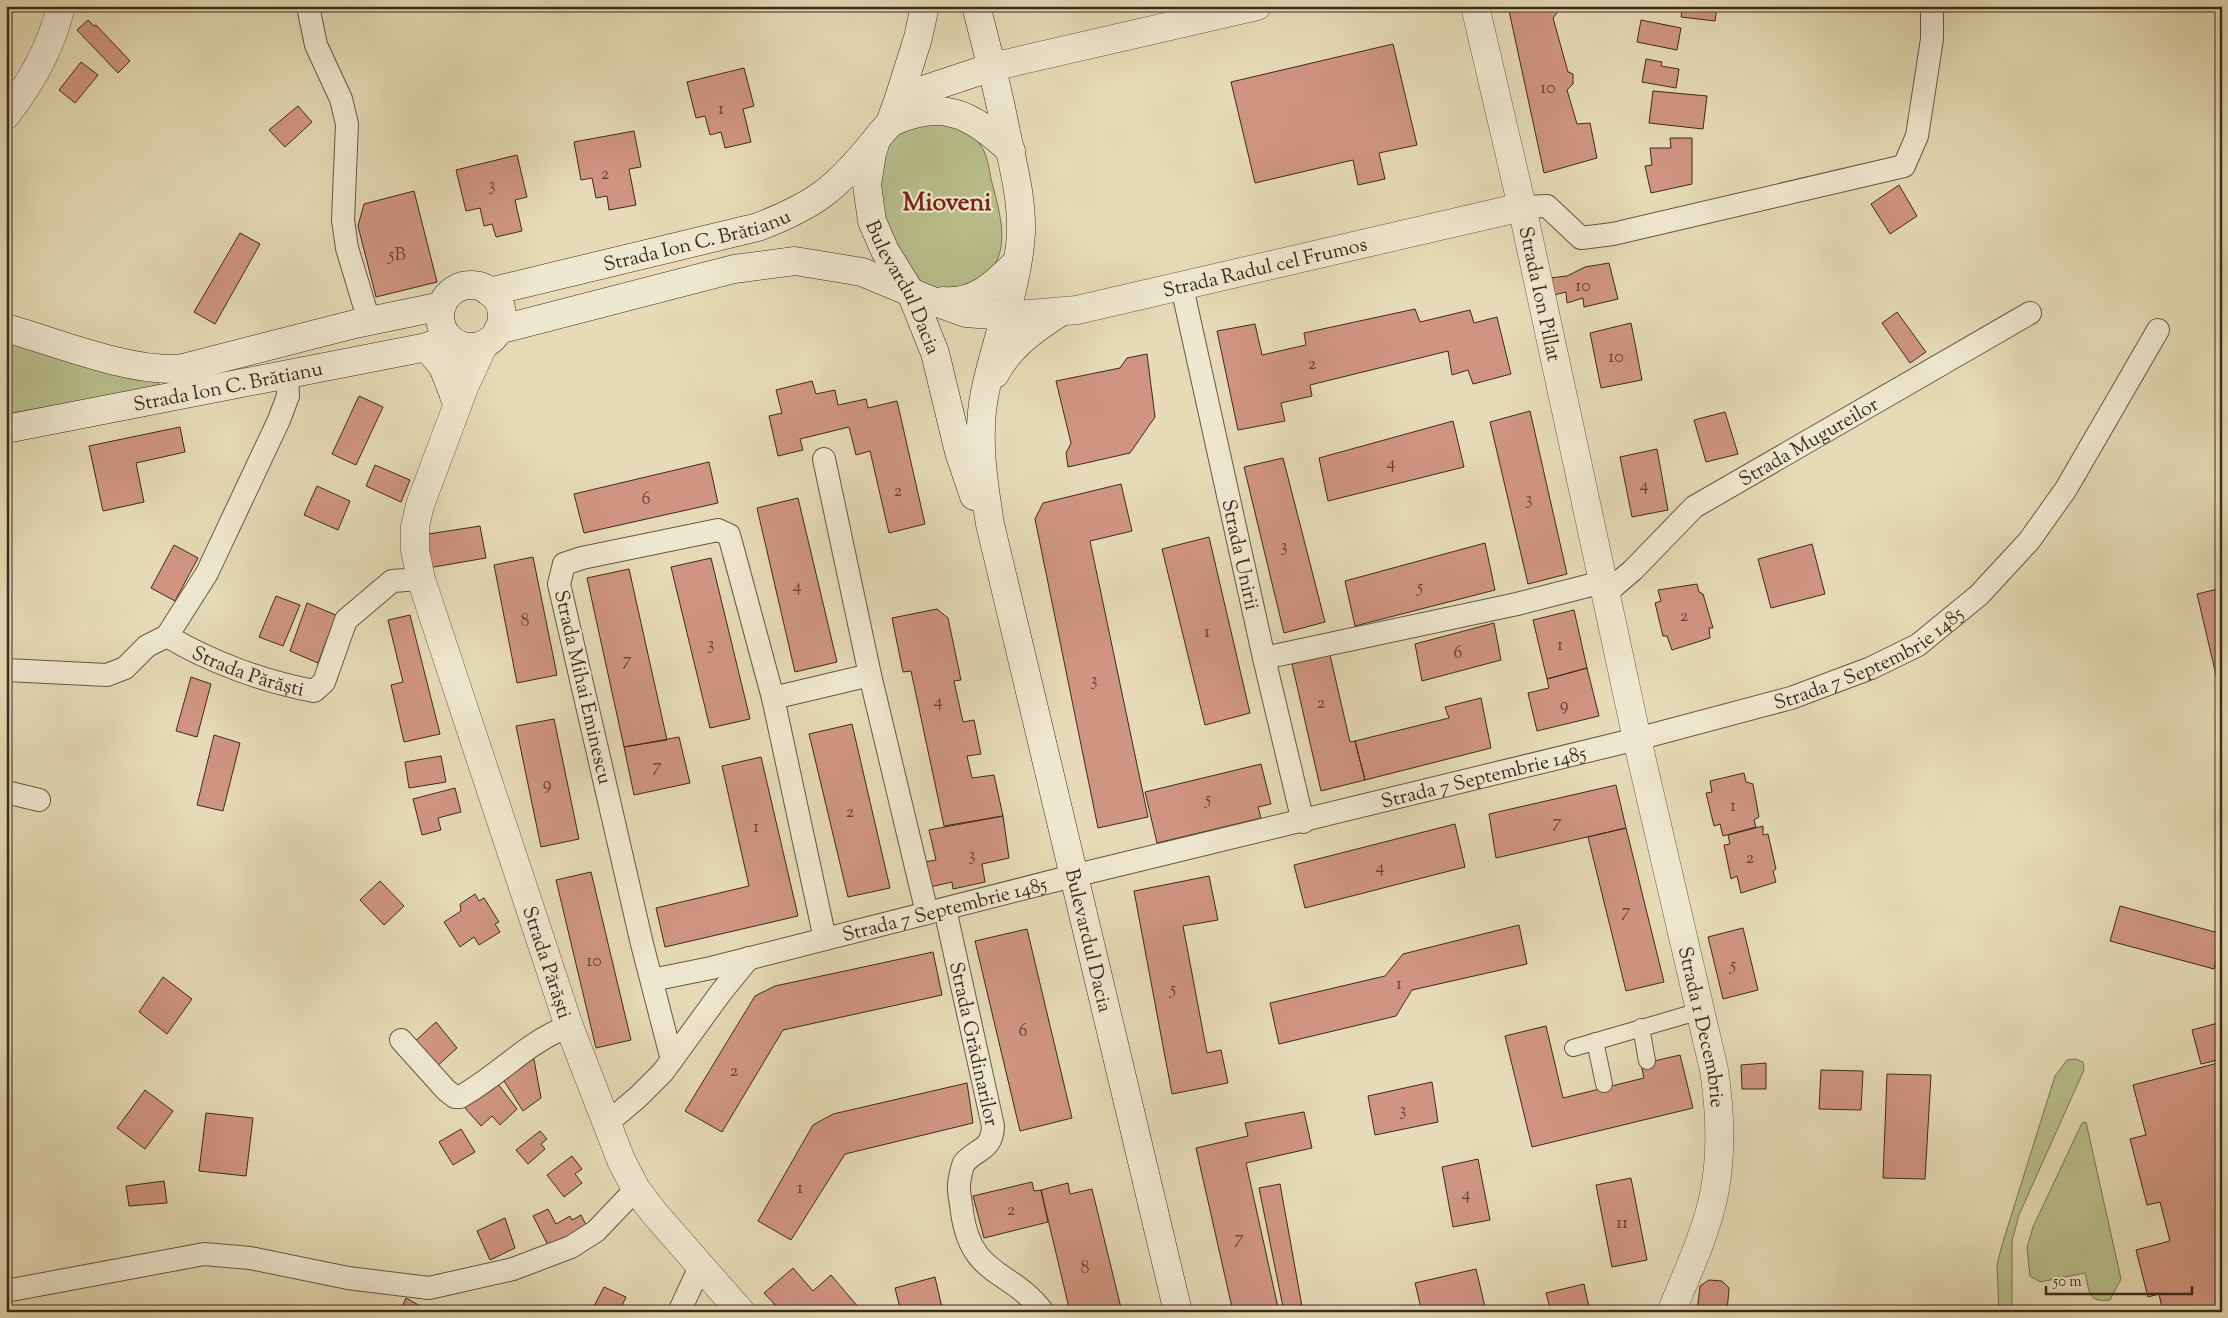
<svg xmlns="http://www.w3.org/2000/svg" width="2228" height="1318" viewBox="0 0 2228 1318" font-family="'Sorts Mill Goudy',serif">
<rect width="100%" height="100%" fill="#e6dbb6"/>
<filter id="stains"><feTurbulence type="fractalNoise" baseFrequency=".004" numOctaves="4"/><feColorMatrix values="0 0 0 0 .2 0 0 0 0 .09 0 0 0 0 .02 0 0 0 .5 -.17"/></filter>
<radialGradient id="worn" r=".72"><stop offset=".6" stop-color="#630" stop-opacity="0"/><stop offset="1" stop-color="#630" stop-opacity=".3"/></radialGradient>
<path fill="#b8bf8c" stroke="#7a7454" d="M941,120C955,126 970,131 979,143C987,153 989,167 991,179C998,206 1012,248 990,270C972,287 939,299 917,282C899,267 879,216 878,193C877,184 882,155 886,148C888,143 894,136 898,133C911,123 925,122 941,120Z
M6,339L158,380L159,387L6,414Z
M2076,1059L2083,1062L2084,1070L2019,1215L2012,1241V1312H1999L1997,1265L2002,1245L2055,1076L2067,1060Z
M2086,1122L2121,1279L2110,1300C2087,1303 2090,1292 2085,1273L2040,1282L2030,1276L2027,1248L2033,1227L2082,1123Z"/>
<path fill="#d09581" stroke="#3d291d" d="M1508,6H1555L1557,13L1553,18L1568,72L1573,74V84L1567,90L1577,124L1590,123L1597,158L1544,173Z
M1683,6H1717L1715,21L1681,17Z
M88,20L94,26L96,25L130,61L118,73L77,30Z
M1641,20L1681,28L1677,50L1637,42Z
M1393,44L1417,145L1379,153L1385,179L1358,185L1353,160L1255,183L1231,82Z
M1646,59L1662,62L1661,66L1679,69L1676,88L1642,82Z
M81,62L98,75L75,103L59,90Z
M744,68L754,106L743,109L751,142L725,148L721,132L710,135L705,116L696,118L687,82Z
M1653,91L1707,96L1703,129L1649,123Z
M298,106L312,122L285,147L269,130Z
M634,131L641,167L629,169L636,205L609,210L607,196L596,198L592,178L581,180L574,142Z
M1670,138H1692V184L1651,193L1645,166L1652,165L1650,148H1671Z
M517,155L527,197L515,200L522,231L496,237L492,224L484,226L480,208L466,211L456,170Z
M1899,185L1917,216L1890,234L1871,204Z
M414,191L437,282L376,297L358,226L364,204Z
M240,233L260,244L215,324L194,312Z
M1609,263L1618,299L1584,307L1583,298L1567,303L1566,292L1554,295L1550,278L1567,276L1585,267Z
M1415,309L1420,322L1470,310L1474,323L1497,317L1511,374L1473,384L1468,370L1452,375L1448,351L1310,385L1312,396L1281,403L1285,421L1238,430L1217,331L1255,324L1262,355L1306,345L1304,333Z
M1897,312L1926,352L1910,363L1882,323Z
M1631,323L1642,380L1601,388L1590,333Z
M1147,354L1155,417L1130,453L1068,467L1066,453L1071,443L1056,381L1120,368L1127,358Z
M812,381L816,394L835,390L838,405L866,399L868,408L897,401L925,524L889,533L870,451L856,455L849,427L800,439L803,450L778,456L769,416L782,413L776,390Z
M359,396L383,407L356,465L332,454Z
M1530,411L1567,574L1528,584L1490,422Z
M1725,412L1738,454L1706,462L1694,420Z
M1453,421L1464,467L1328,501L1319,458Z
M180,427L185,452L136,463L144,502L103,511L89,446Z
M1657,449L1668,510L1632,517L1620,457Z
M1283,458L1325,622L1284,633L1244,467Z
M709,462L718,503L584,533L574,494Z
M375,465L410,480L401,502L366,486Z
M1121,484L1132,531L1090,541L1148,817L1098,828L1035,519L1043,503Z
M317,486L350,501L338,530L304,515Z
M798,498L837,662L795,672L757,508Z
M480,526L486,558L428,568L422,535Z
M1209,537L1250,713L1205,725L1162,549Z
M1485,543L1495,590L1355,626L1345,581Z
M1812,544L1825,594L1771,608L1758,559Z
M174,545L198,558L175,601L151,588Z
M533,557L557,675L517,683L494,565Z
M711,558L750,719L710,728L671,567Z
M629,569L667,740L624,747L587,578Z
M1697,584L1699,592L1703,594L1713,628H1709L1710,638L1672,650L1667,636H1663L1655,603L1661,601L1658,590Z
M2222,588V696H2221L2197,594Z
M276,596L300,605L283,646L259,637Z
M307,603L336,615L318,663L290,651Z
M937,609L948,618L961,680L954,681L963,722L974,720L981,754L967,756L972,778L994,775L1003,816L944,826L911,671L903,672L892,618Z
M1574,610L1587,668L1547,679L1533,620Z
M410,615L440,734L404,742L391,685L403,682L388,620Z
M1494,623L1501,660L1422,681L1415,644Z
M1330,655L1350,742L1355,741L1365,780L1321,791L1292,664Z
M1587,668L1599,716L1537,731L1528,693L1549,688L1547,679Z
M191,677L211,684L197,737L176,731Z
M1481,698L1491,748L1365,780L1355,741L1449,718L1445,707Z
M554,719L579,839L541,847L516,726Z
M852,724L890,888L848,897L809,734Z
M214,735L240,743L223,811L197,805Z
M679,737L690,783L634,795L624,747Z
M441,756L446,782L409,788L405,762Z
M761,757L798,916L665,947L656,908L749,886L722,766Z
M1261,764L1271,804L1258,807L1261,818L1157,843L1145,792Z
M1744,773L1746,782L1753,784L1759,817L1754,820L1756,827L1723,836L1720,824L1714,826L1706,793L1712,792L1710,781Z
M1616,785L1626,828L1496,858L1489,814Z
M455,788L461,812L438,818L441,830L422,835L413,799Z
M1003,816L1009,858L982,864L985,882L953,889L952,882L930,887L924,862L936,860L929,830Z
M1455,824L1465,867L1305,908L1294,865Z
M1763,826V835L1768,834L1776,869L1773,871L1776,882L1741,893L1737,876L1731,879L1724,845L1730,844L1728,835Z
M1626,828L1664,982L1626,991L1588,837Z
M591,872L631,1040L596,1048L556,880Z
M1209,876L1218,920L1183,926L1207,1053L1221,1050L1228,1083L1172,1094L1134,891Z
M380,881L404,906L384,925L360,900Z
M475,894L479,901L484,898L499,922L495,924L500,932L479,945L474,937L460,947L444,922L461,911L460,904Z
M2120,906L2222,934L2214,969L2110,941Z
M1519,925L1527,964L1412,990L1396,1016L1279,1044L1270,1003L1385,976L1403,954Z
M1743,928L1758,990L1723,999L1708,937Z
M1027,929L1072,1118L1020,1131L975,941Z
M933,952L942,995L783,1030L722,1132L685,1111L755,996L775,986Z
M163,977L192,999L167,1034L139,1012Z
M436,1022L457,1048L434,1069L412,1044Z
M2222,1022V1059L2201,1064L2192,1030Z
M1546,1026L1563,1098L1644,1078L1641,1064L1680,1055L1693,1108L1532,1147L1505,1036Z
M533,1054L541,1098L523,1111L501,1076Z
M2222,1062V1312H2163L2159,1294L2148,1297L2136,1250L2170,1241L2160,1202L2147,1205L2130,1139L2146,1135L2133,1085Z
M1766,1063V1089H1742L1741,1065Z
M1821,1070L1863,1071L1861,1110L1819,1109Z
M1887,1074L1931,1075L1925,1179L1883,1178Z
M495,1080L517,1109L500,1125L492,1116L481,1126L465,1108Z
M1432,1082L1438,1122L1375,1135L1368,1096Z
M967,1083L973,1123L845,1154L791,1240L758,1221L813,1125L833,1114Z
M145,1090L173,1111L145,1149L117,1128Z
M1304,1112L1312,1148L1246,1163L1279,1312H1233L1196,1148L1248,1136L1245,1123Z
M206,1113L253,1118L246,1176L199,1171Z
M461,1129L475,1152L453,1165L439,1142Z
M540,1131L547,1139L541,1144L545,1149L528,1164L516,1150Z
M572,1156L582,1169L575,1174L582,1183L564,1197L547,1175Z
M1478,1159L1490,1220L1453,1227L1442,1167Z
M1631,1178L1647,1260L1612,1267L1596,1185Z
M164,1181L167,1203L129,1206L126,1186Z
M1032,1182L1034,1191L1041,1190L1048,1222L984,1238L973,1196Z
M1068,1183L1070,1194L1092,1189L1122,1312H1070L1041,1190Z
M1280,1184L1303,1312H1284L1259,1188Z
M548,1209L556,1224L570,1216L572,1220L581,1215L588,1229L550,1249L533,1216Z
M505,1218L515,1248L490,1260L477,1231Z
M793,1268L813,1291L831,1275L859,1308L855,1312H782L764,1293Z
M1476,1269L1486,1311L1422,1312L1415,1283Z
M935,1277L943,1312H901L895,1288Z
M1709,1280L1722,1281L1729,1288L1727,1312H1697L1700,1286Z
M1584,1284L1590,1312H1551L1546,1293Z
M604,1287L626,1297L619,1312H591Z
M406,1298L424,1308L422,1312H400Z"/>
<g fill="none" stroke-linecap="round" stroke-linejoin="round">
<defs>
<path id="pedestrian" d="M1641,1027L1647,1061
M1595,1041L1604,1084
M1573,1048L1700,1011"/>
<g id="minor">
<path d="M308,6L316,45L341,99L347,124L343,220L347,248L369,321"/>
<path d="M1522,207L1547,206L1581,238L1613,234L1904,166L1917,136L1932,39V14"/>
<path id="s1" d="M1182,287L1264,658L1303,822"/>
<path d="M824,459L870,675L927,913"/>
<path id="s2" d="M1606,593L1633,570L1694,507L2030,313"/>
<path id="s3" d="M167,636C210,662 265,682 314,691L324,682L346,620L392,581L421,579"/>
<path d="M1264,658L1517,604L1603,582"/>
<path d="M6,670L107,675L125,668L147,646L167,636L207,573L279,420L288,396L287,374"/>
<path d="M773,698L870,675"/>
<path d="M6,792L39,800"/>
<path id="s4" d="M945,909L993,1126C992,1151 977,1148 964,1163C962,1167 961,1173 960,1178C957,1188 961,1201 962,1212C971,1278 1011,1269 1043,1312"/>
<path id="s5" d="M652,980L711,968L1073,876L1637,739L1791,698L1871,668L1918,645L1979,595L2029,541L2066,489L2158,330"/>
<path d="M401,1040L446,1090L455,1097H460C500,1075 525,1043 569,1026"/>
<path d="M672,1060L642,944L559,584L564,564L582,558L718,530L729,535L773,698L825,939"/>
<path d="M606,1124L638,1097L663,1072L722,991L749,958"/>
<path d="M6,1291L204,1254L250,1258L348,1278L429,1288L513,1269L571,1247L596,1231L636,1189"/>
<path d="M679,1312L700,1267"/>
</g>
<g id="tertiary">
<path id="s6" d="M1475,6L1522,207L1637,739L1714,1070C1720,1109 1722,1149 1715,1189C1708,1229 1687,1274 1671,1312"/>
<path d="M992,67L1257,6"/>
<path d="M6,115C32,81 51,48 61,6"/>
<path id="s7" d="M1005,316L1077,310L1522,207"/>
<path id="s8" d="M484,344L465,385L420,505L415,527V550L421,579L569,1026L621,1160L636,1189L655,1214L741,1312"/>
<path d="M454,396V342"/>
</g>
<g id="secondary">
<path id="s9" d="M925,6L918,38L899,98L890,123L877,138L872,153L867,185L872,221L885,251L911,293L935,353L959,452L974,496"/>
<path id="s10" d="M976,6C987,48 998,89 1006,132C1013,165 1022,198 1021,233C1018,287 996,339 985,392C976,435 983,480 990,524L1178,1312"/>
<path d="M899,98L992,67"/>
<path d="M890,123C942,98 972,114 1011,151"/>
<circle cx="471" cy="316" r="31"/>
<path id="s11" d="M489,292L758,227C813,206 835,190 873,143"/>
<path d="M943,301C976,304 996,283 1017,262"/>
<path d="M6,328C58,343 126,371 179,369L355,324L442,306"/>
<path d="M498,330L734,269L795,261L862,272L927,299L966,313L1005,316"/>
<path d="M427,347L443,367L452,390"/>
<path d="M995,374C1009,347 1034,329 1059,313"/>
<path id="s12" d="M6,429L427,347L449,338"/>
</g>
</defs>
<use href="#pedestrian" stroke="#675643" stroke-width="18"/>
<use href="#minor" stroke="#675643" stroke-width="24"/>
<use href="#tertiary" stroke="#675643" stroke-width="29"/>
<use href="#secondary" stroke="#3d291d" stroke-width="29"/>
<use href="#pedestrian" stroke="#efe8d0" stroke-width="16"/>
<use href="#minor" stroke="#efe8d0" stroke-width="22"/>
<use href="#tertiary" stroke="#efe8d0" stroke-width="28"/>
<use href="#secondary" stroke="#efe8d0" stroke-width="28"/>
</g>
<g text-anchor="middle" stroke-width="4.5" stroke-linejoin="round" paint-order="stroke">
<g font-size="18" fill="#624436">
<text x="1548" y="93">10</text>
<text x="721" y="114">1</text>
<text x="605" y="179">2</text>
<text x="492" y="190">3</text>
<text x="397" y="260">5B</text>
<text x="1583" y="291">10</text>
<text x="1616" y="362">10</text>
<text x="1312" y="369">2</text>
<text x="1391" y="468">4</text>
<text x="1644" y="490">4</text>
<text x="898" y="496">2</text>
<text x="646" y="504">6</text>
<text x="1529" y="504">3</text>
<text x="1284" y="551">3</text>
<text x="797" y="591">4</text>
<text x="1420" y="592">5</text>
<text x="1684" y="621">2</text>
<text x="525" y="626">8</text>
<text x="1207" y="637">1</text>
<text x="711" y="649">3</text>
<text x="1560" y="650">1</text>
<text x="1458" y="658">6</text>
<text x="627" y="665">7</text>
<text x="1094" y="685">3</text>
<text x="938" y="706">4</text>
<text x="1321" y="708">2</text>
<text x="1564" y="710">9</text>
<text x="657" y="771">7</text>
<text x="547" y="789">9</text>
<text x="1208" y="804">5</text>
<text x="1733" y="811">1</text>
<text x="850" y="817">2</text>
<text x="1557" y="827">7</text>
<text x="756" y="832">1</text>
<text x="972" y="860">3</text>
<text x="1750" y="863">2</text>
<text x="1380" y="872">4</text>
<text x="1626" y="916">7</text>
<text x="594" y="966">10</text>
<text x="1733" y="970">5</text>
<text x="1399" y="989">1</text>
<text x="1173" y="994">5</text>
<text x="1023" y="1036">6</text>
<text x="734" y="1076">2</text>
<text x="1403" y="1115">3</text>
<text x="800" y="1193">1</text>
<text x="1466" y="1199">4</text>
<text x="1011" y="1215">2</text>
<text x="1622" y="1228">11</text>
<text x="1239" y="1243">7</text>
<text x="1085" y="1273">8</text>
</g>
<g font-size="20" fill="#3d291d" stroke="#efe8d0">
<text dy="7" stroke="none"><textPath href="#s11" startOffset="214">Strada Ion C. Brătianu</textPath></text>
<text dy="7" stroke="none"><textPath href="#s7" startOffset="265">Strada Radul cel Frumos</textPath></text>
<text dy="7" stroke="none"><textPath href="#s9" startOffset="300">Bulevardul Dacia</textPath></text>
<text dy="7" stroke="none"><textPath href="#s6" startOffset="295">Strada Ion Pillat</textPath></text>
<text dy="7" stroke="none"><textPath href="#s12" startOffset="226">Strada Ion C. Brătianu</textPath></text>
<text dy="7" stroke="none"><textPath href="#s2" startOffset="255">Strada Mugureilor</textPath></text>
<text dy="7" stroke="none"><textPath href="#s1" startOffset="274">Strada Unirii</textPath></text>
<text dy="7" stroke="none"><textPath href="#s5" startOffset="1261">Strada 7 Septembrie 1485</textPath></text>
<text dy="7" stroke="none"><textPath href="#s3" startOffset="89">Strada Părăști</textPath></text>
<text transform="translate(584 687) rotate(77)" y="7">Strada Mihai Eminescu</text>
<text dy="7" stroke="none"><textPath href="#s5" startOffset="856">Strada 7 Septembrie 1485</textPath></text>
<text dy="7" stroke="none"><textPath href="#s5" startOffset="301">Strada 7 Septembrie 1485</textPath></text>
<text dy="7" stroke="none"><textPath href="#s10" startOffset="956">Bulevardul Dacia</textPath></text>
<text dy="7" stroke="none"><textPath href="#s8" startOffset="652">Strada Părăști</textPath></text>
<text dy="7" stroke="none"><textPath href="#s6" startOffset="1046">Strada 1 Decembrie</textPath></text>
<text dy="7" stroke="none"><textPath href="#s4" startOffset="138">Strada Grădinarilor</textPath></text>
</g>
<g font-size="25" font-weight="bold" fill="#7a1f14" stroke="#efe8d0">
<text x="947" y="210">Mioveni</text>
</g>
</g>
<rect width="2228" height="1318" fill="none" stroke="#e6dbb6" stroke-width="25"/>
<rect x="8" y="8" width="2213" height="1303" fill="none" stroke="#3d291d" stroke-width="2.5"/>
<rect x="12" y="12" width="2203" height="1293" fill="none" stroke="#3d291d"/>
<path d="M2046 1286v8h146v-8" fill="none" stroke="#3d291d" stroke-width="2.5"/>
<text x="2053" y="1286" font-size="15" fill="#3d291d" stroke="#efe8d0" stroke-width="4" paint-order="stroke">50 m</text>
<rect width="100%" height="100%" filter="url(#stains)"/>
<rect width="100%" height="100%" fill="url(#worn)"/>
</svg>
